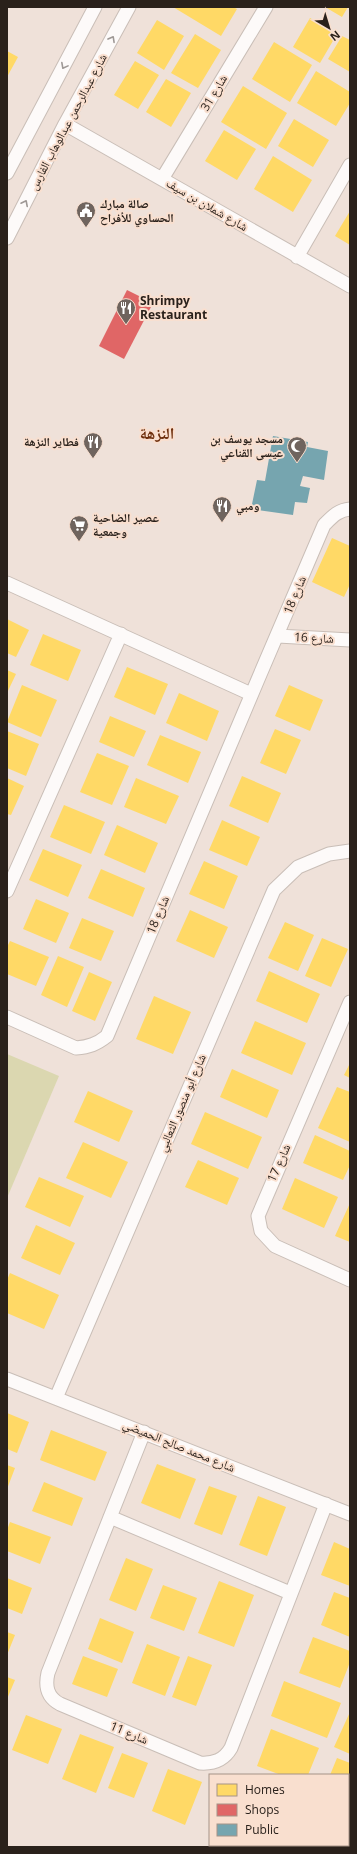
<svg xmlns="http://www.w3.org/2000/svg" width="357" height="1854" viewBox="0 0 357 1854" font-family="'Open Sans','Noto Naskh Arabic',sans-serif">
<rect width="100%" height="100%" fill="#efe1d9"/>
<path fill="#dbd7b0" d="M7,1054L59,1076L7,1198Z"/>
<path fill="#ffd966" d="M173,7H233L237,9L221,36Z
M325,7H348L342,17Z
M310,18L337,34L320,63L293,47Z
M157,20L184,36L164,70L137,53Z
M195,34L221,50L198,88L171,73Z
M342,36L350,40V72L328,59Z
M274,42L312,65L290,102L252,79Z
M7,51L18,57L7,77Z
M135,61L159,75L138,109L114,95Z
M316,71L350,92V103L336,126L297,103Z
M166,79L191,93L171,127L146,112Z
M243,86L287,113L266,149L221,122Z
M294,119L329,140L313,167L278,146Z
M224,130L256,149L237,180L205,161Z
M273,156L312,180L293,212L254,189Z
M350,211V245L335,236Z
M332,538L350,546V584L344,597L312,582Z
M7,619L29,630L16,657L7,653Z
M43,634L81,650L68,681L30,665Z
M127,667L168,684L155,715L114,697Z
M7,670L16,674L7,693Z
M22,685L57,700L41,737L7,722Z
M289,685L323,700L310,731L275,716Z
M179,693L219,711L207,741L166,723Z
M110,716L146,731L134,757L99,742Z
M275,729L301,740L286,774L260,763Z
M7,731L39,744L26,776L7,768Z
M160,735L201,752L188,783L147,765Z
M97,753L129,766L112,805L80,792Z
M242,776L281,793L268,823L229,806Z
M7,778L24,786L11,815L7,814Z
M136,778L179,796L166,824L124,807Z
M64,805L105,822L91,854L50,837Z
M222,820L260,837L247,866L209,850Z
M117,825L158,843L145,873L104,855Z
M43,849L82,865L68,897L29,880Z
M204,861L238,876L224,909L189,894Z
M101,869L145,888L133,917L88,898Z
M36,899L69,913L56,943L23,929Z
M190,910L228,927L214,958L176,941Z
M82,918L114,931L101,961L69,948Z
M285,922L314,935L298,971L268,958Z
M322,938L348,949L331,987L305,976Z
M10,941L49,957L36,986L7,974V947Z
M58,956L84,967L67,1007L41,995Z
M269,971L320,994L307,1023L256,1001Z
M89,972L112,982L95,1021L72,1011Z
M154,996L191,1012L173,1054L136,1039Z
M255,1021L306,1043L292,1075L241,1053Z
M350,1063V1078L344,1075Z
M232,1069L279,1090L267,1118L220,1097Z
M337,1087L350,1092V1142L318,1128Z
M88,1091L133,1111L119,1142L74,1122Z
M205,1112L262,1137L248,1169L191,1144Z
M315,1135L350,1151V1165L343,1180L303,1163Z
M83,1142L128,1162L111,1198L66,1178Z
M198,1160L239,1178L227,1205L185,1187Z
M39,1177L84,1196L70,1227L25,1207Z
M295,1178L338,1197L324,1228L282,1209Z
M350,1203V1242L335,1236Z
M36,1225L75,1243L60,1275L21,1258Z
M10,1273L59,1295L44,1329L7,1313V1280Z
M7,1413L29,1422L17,1453L7,1449Z
M51,1430L107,1452L95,1481L40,1460Z
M157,1464L196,1479L180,1519L141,1503Z
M7,1465L15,1468L7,1489Z
M44,1482L83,1498L72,1526L32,1511Z
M209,1486L237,1496L222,1535L194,1524Z
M258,1496L286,1507L267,1556L239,1545Z
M10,1522L51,1537L40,1564L7,1551V1530Z
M334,1542L350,1549V1586L321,1575Z
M126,1558L153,1569L136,1611L109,1600Z
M7,1578L32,1588L22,1614L7,1608Z
M219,1581L254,1595L234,1647L198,1633Z
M163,1585L197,1598L184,1631L150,1618Z
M334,1592L350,1598V1637L321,1625Z
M100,1618L134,1632L122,1663L88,1649Z
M7,1632L15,1635L7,1655Z
M313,1637L350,1651V1662L340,1688L299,1673Z
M147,1644L180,1657L165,1696L132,1683Z
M83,1656L118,1669L107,1697L72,1684Z
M188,1656L212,1665L196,1706L172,1697Z
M7,1677L15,1680L7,1699Z
M284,1681L341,1703L327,1738L271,1716Z
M350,1712V1754L334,1747Z
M26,1715L62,1729L48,1764L12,1750Z
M271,1729L319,1748L308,1775H281L257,1766Z
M80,1734L114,1747L96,1793L62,1779Z
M122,1753L148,1763L134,1798L108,1788Z
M337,1758L350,1763V1804L348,1803V1775H330Z
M168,1769L202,1782L185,1825L152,1811Z
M348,1814L350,1815V1847H317L313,1845H348Z"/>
<path fill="#e06666" d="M127,290L153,303L124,359L99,346Z"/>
<path fill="#76a5af" d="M273,436L308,442L307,447L328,451L324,480L303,476L300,486L310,488L307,503L295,502L293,515L251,509L257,480L265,481Z"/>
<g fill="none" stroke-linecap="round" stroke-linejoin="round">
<defs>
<path id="minor" d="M65,124L350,286
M7,173L95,7
M162,179L266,7
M7,238L65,124L129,7
M297,257L350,165
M7,583L251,694
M278,636L350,640
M7,891L121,634
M350,1002L258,1216L261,1231L275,1246L350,1280
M7,1017L76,1048C89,1047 97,1044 107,1036C179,865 251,695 324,525C332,517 338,510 350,509
M7,1379L350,1514
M56,1398L274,890L298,867L329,854L350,851
M144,1432L48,1673C45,1686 47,1697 60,1704L200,1763C214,1764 224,1760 231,1748L326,1504
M110,1517L290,1593"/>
</defs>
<use href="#minor" stroke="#c9beb7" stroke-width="15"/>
<use href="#minor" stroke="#fdfaf9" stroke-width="13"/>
</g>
<defs><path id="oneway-chevron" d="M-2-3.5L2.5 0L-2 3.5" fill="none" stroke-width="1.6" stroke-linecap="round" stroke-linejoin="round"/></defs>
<g stroke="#9e9895">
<use href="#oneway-chevron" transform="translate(112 39) rotate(-61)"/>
<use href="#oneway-chevron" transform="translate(64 66) rotate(118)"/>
<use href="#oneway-chevron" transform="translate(25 203) rotate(-63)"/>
</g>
<defs>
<symbol id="civic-pin" viewBox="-11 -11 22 30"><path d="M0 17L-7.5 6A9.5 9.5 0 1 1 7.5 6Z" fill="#6f645e" stroke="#f9dfcf"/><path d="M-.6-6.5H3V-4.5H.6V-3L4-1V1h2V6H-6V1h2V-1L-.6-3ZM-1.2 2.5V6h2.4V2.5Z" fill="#fff"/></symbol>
<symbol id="restaurant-pin" viewBox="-11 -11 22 30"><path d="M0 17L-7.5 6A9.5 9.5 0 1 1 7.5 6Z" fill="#6f645e" stroke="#f9dfcf"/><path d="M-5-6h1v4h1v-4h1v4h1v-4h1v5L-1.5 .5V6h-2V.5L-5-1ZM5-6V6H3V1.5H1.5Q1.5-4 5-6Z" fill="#fff"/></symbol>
<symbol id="mosque-pin" viewBox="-11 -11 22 30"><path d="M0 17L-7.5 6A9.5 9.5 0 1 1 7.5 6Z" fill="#6f645e" stroke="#f9dfcf"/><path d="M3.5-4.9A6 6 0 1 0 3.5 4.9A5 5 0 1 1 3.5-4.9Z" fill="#fff"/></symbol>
<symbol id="supermarket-pin" viewBox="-11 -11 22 30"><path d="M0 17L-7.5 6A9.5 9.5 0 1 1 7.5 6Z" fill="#6f645e" stroke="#f9dfcf"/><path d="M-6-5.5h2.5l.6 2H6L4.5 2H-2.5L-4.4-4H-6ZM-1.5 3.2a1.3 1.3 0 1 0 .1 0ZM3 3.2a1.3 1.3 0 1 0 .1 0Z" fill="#fff"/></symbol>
</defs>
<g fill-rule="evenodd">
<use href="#civic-pin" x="75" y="200" width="22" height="30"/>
<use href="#restaurant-pin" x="115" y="297" width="22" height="30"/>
<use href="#restaurant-pin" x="82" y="431" width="22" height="30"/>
<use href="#mosque-pin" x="286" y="435" width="22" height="30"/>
<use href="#restaurant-pin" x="211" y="495" width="22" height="30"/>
<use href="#supermarket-pin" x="68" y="514" width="22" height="30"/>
</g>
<g text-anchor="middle" stroke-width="4" stroke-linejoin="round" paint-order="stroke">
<g font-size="12" fill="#2a211b" stroke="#f9dfcf">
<text transform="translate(214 93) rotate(-59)" y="4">شارع 31</text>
<text transform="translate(68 122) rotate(-62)" y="4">شارع عبدالرحمن عبدالوهاب الفارس</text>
<text transform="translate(207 205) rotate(30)" y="4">شارع شملان بن سيف</text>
<text transform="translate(295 595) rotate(-67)" y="4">شارع 18</text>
<text transform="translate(314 638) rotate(3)" y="4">شارع 16</text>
<text transform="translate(158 915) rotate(-67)" y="4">شارع 18</text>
<text transform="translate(182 1103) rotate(-67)" y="4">شارع أبو منصور الثعالبي</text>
<text transform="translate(279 1163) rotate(-66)" y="4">شارع 17</text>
<text transform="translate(179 1446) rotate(22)" y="4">شارع محمد صالح الحميضي</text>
<text transform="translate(129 1733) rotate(23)" y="4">شارع 11</text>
</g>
<g font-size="12" font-weight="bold" fill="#2a211b" stroke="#f9dfcf" text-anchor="start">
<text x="100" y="208">صالة مبارك<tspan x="100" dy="14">الحساوي للأفراح</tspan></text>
<text x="140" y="305">Shrimpy<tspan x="140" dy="14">Restaurant</tspan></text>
<text x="283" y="443" text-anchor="end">مسجد يوسف بن<tspan x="283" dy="14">عيسى القناعي</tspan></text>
<text x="79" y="446" text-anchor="end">فطاير النزهة</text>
<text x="236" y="510">ومبي</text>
<text x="93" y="522">عصير الضاحية<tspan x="93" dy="14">وجمعية</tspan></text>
</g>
<g font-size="16" font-weight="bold" fill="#6e2f0d" stroke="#f9dfcf">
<text x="157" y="439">النزهة</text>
</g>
</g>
<rect width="357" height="1854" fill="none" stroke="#2a211b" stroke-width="16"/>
<rect x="209" y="1774" width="140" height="72" fill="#f9dfcf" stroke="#a69387"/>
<rect x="217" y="1784" width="20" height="12" fill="#ffd966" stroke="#a69387"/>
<text x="245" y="1794" font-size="12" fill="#2a211b">Homes</text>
<rect x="217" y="1804" width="20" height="12" fill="#e06666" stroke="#a69387"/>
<text x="245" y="1814" font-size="12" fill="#2a211b">Shops</text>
<rect x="217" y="1824" width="20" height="12" fill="#76a5af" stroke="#a69387"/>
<text x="245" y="1834" font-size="12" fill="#2a211b">Public</text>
<g transform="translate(329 28) rotate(142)" stroke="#f9dfcf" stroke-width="3" paint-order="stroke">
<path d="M0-3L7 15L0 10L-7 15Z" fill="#2a211b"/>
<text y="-6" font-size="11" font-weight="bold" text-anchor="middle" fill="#2a211b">N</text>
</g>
</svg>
